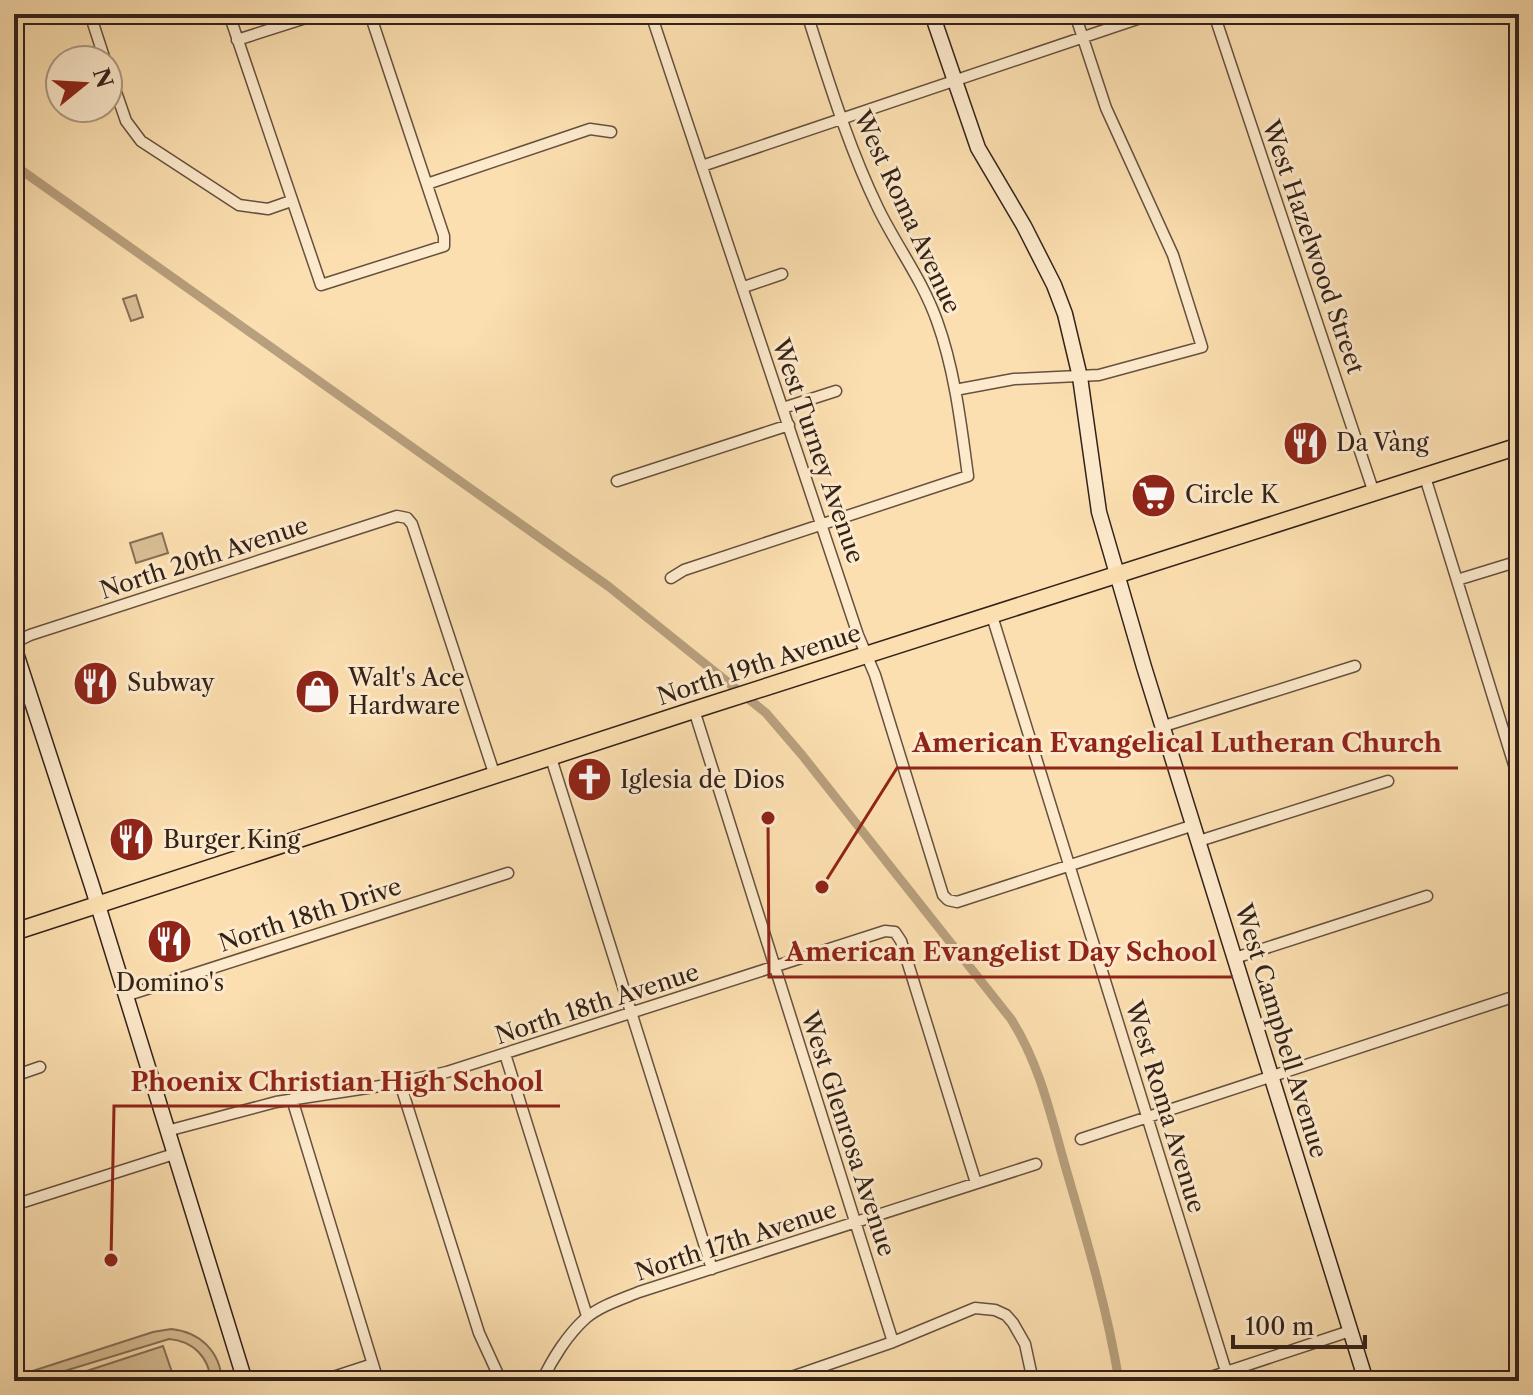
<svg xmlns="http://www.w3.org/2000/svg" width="1533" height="1395" viewBox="0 0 1533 1395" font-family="'Libre Caslon Text',serif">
<rect width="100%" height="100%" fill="#fcdfb0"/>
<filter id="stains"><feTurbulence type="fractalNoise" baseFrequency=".0025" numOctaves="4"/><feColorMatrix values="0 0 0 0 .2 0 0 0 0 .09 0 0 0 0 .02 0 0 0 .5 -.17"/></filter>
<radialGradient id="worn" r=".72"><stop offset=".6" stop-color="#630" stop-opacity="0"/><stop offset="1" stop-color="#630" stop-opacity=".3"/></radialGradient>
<path fill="#dabf96" stroke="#867058" stroke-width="2" d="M136,295L143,317L131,321L123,299Z
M162,533L168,553L136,563L130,543Z
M171,1329C200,1332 220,1351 222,1381H211C209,1357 193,1341 169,1339L32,1381H14V1377L153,1332Z
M163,1346L175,1381H56Z"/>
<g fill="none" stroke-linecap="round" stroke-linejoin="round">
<path stroke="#b89f7d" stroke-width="9" d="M14,165L608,586L766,713L802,755L1011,1019C1039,1063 1050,1112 1064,1162C1085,1234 1107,1307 1119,1381"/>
<defs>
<path id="street" d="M90,14L105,60
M229,14L321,285L444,246V236L370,14
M651,14L858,635L875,675L943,895L948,900L957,902L1194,825
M1214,14L1374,493
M237,40L318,14
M108,69L126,121L141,141L239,205L268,209L291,201
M702,166L1152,14
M427,184L590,129L611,132
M744,287L782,274
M955,390L1014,379L1099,375L1202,347L1173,255L1106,108L1075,14
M783,408L836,391
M1425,477L1519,781
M617,481L789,425
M671,578L684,570L968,476C961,425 955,371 937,321C922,279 897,247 878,208C848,146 828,79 807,14
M1457,580L1519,561
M992,616L1229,1381
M14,643L30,635L397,516L407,518L412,524L495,776
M694,710L893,1342
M1164,726L1355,666
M551,758L712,1269
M1199,841L1388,781
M1235,958L1427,896
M125,996L508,873
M505,1054L587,1316
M14,1076L40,1067
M400,1083L479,1333L501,1381
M292,1099L378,1381
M167,1131L276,1102L387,1085L447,1072L885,931L895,932L901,941L976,1183
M1081,1139L1519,995
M14,1205L174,1154
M321,1381L373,1364
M542,1381C552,1359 568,1334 586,1318C600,1306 622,1299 639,1292L1036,1164
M780,1381L893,1342L975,1308L995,1310L1006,1315L1013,1323L1025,1344L1033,1381
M1199,1381L1350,1331"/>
<path id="secondary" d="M932,14L978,148L1024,226L1054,285L1065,314L1080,377L1099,512L1144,667L1366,1381
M14,647L92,886L245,1381"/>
<path id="primary" d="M14,932L694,710L1519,446"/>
</defs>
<use href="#street" stroke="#655140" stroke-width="13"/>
<use href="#secondary" stroke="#33221a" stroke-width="17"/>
<use href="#primary" stroke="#33221a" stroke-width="19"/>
<use href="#street" stroke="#fdeacc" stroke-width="10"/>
<use href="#secondary" stroke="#fdeacc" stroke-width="14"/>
<use href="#primary" stroke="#fcdfb0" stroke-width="16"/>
</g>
<defs>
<symbol id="restaurant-disc" viewBox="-11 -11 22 22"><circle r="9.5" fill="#8f2418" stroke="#fdeacc"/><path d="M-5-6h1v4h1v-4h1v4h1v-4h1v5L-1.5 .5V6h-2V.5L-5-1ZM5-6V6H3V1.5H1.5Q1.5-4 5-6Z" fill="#fff"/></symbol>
<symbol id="supermarket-disc" viewBox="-11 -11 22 22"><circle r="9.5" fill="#8f2418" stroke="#fdeacc"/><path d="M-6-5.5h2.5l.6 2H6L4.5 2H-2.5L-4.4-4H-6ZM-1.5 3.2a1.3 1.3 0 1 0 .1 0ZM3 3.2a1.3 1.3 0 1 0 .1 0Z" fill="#fff"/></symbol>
<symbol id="shop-disc" viewBox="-11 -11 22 22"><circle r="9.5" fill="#8f2418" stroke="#fdeacc"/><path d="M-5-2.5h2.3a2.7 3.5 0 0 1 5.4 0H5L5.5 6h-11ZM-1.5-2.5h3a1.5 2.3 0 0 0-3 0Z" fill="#fff"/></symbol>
<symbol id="church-disc" viewBox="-11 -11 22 22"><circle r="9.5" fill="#8f2418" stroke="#fdeacc"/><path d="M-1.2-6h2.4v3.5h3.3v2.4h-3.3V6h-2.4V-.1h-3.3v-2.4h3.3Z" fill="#fff"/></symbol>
</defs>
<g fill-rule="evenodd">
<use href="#restaurant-disc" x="1280" y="418" width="51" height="51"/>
<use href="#supermarket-disc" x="1128" y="470" width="51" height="51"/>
<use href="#restaurant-disc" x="70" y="658" width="51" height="51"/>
<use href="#shop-disc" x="292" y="666" width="51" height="51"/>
<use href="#church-disc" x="564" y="754" width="51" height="51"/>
<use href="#restaurant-disc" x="106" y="814" width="51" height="51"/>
<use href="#restaurant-disc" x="144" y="916" width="51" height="51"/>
</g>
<g text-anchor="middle" stroke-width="6" stroke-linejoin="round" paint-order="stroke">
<g font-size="24" fill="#33221a" stroke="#fdeacc">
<text transform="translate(907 212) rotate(65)" y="8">West Roma Avenue</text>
<text transform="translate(1313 247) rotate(71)" y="8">West Hazelwood Street</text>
<text transform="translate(818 451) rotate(71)" y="8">West Turney Avenue</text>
<text transform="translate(204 558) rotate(-18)" y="8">North 20th Avenue</text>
<text transform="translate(759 665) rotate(-18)" y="8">North 19th Avenue</text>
<text transform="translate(310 915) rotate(-18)" y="8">North 18th Drive</text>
<text transform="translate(597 1004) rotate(-18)" y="8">North 18th Avenue</text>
<text transform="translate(1281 1031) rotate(73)" y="8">West Campbell Avenue</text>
<text transform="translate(1165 1107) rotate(73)" y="8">West Roma Avenue</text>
<text transform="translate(848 1134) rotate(72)" y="8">West Glenrosa Avenue</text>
<text transform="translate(736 1241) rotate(-18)" y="8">North 17th Avenue</text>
</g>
<g font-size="24" fill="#33221a" stroke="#fdeacc" text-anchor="start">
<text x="1336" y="451">Da Vàng</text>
<text x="1185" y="503">Circle K</text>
<text x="348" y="686">Walt's Ace<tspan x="348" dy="28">Hardware</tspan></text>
<text x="127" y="691">Subway</text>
<text x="620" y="788">Iglesia de Dios</text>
<text x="163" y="848">Burger King</text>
<text x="170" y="991" text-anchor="middle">Domino's</text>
</g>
</g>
<path fill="none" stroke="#8f2418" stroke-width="3" d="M822 887L897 768H1458M768 818L769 977H1233M111 1260L114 1106H560"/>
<g fill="#8f2418" stroke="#fdeacc" stroke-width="3">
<circle cx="822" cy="887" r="8"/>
<circle cx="768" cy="818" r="8"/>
<circle cx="111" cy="1260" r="8"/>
</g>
<g font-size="26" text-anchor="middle" font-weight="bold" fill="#8f2418" stroke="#fdeacc" stroke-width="6" stroke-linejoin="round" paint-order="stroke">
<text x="1177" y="752">American Evangelical Lutheran Church</text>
<text x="1001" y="961">American Evangelist Day School</text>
<text x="337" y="1091">Phoenix Christian High School</text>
</g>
<rect width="1533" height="1395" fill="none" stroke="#fcdfb0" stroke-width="48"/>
<rect x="16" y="16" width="1501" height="1363" fill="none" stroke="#33221a" stroke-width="4"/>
<rect x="24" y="24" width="1485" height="1347" fill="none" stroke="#33221a" stroke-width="2"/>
<g transform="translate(84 84) rotate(72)"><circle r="38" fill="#fdeacc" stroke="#ac9a85" stroke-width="2"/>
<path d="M0-6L14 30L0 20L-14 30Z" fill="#8f2418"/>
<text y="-12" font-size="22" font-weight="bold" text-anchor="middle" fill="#33221a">N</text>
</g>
<path d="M1233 1335v12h132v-12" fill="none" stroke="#33221a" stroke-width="4"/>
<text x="1245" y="1335" font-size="24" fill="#33221a" stroke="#fdeacc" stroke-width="6" paint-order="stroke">100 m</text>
<rect width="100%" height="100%" filter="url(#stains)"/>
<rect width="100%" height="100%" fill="url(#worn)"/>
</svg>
